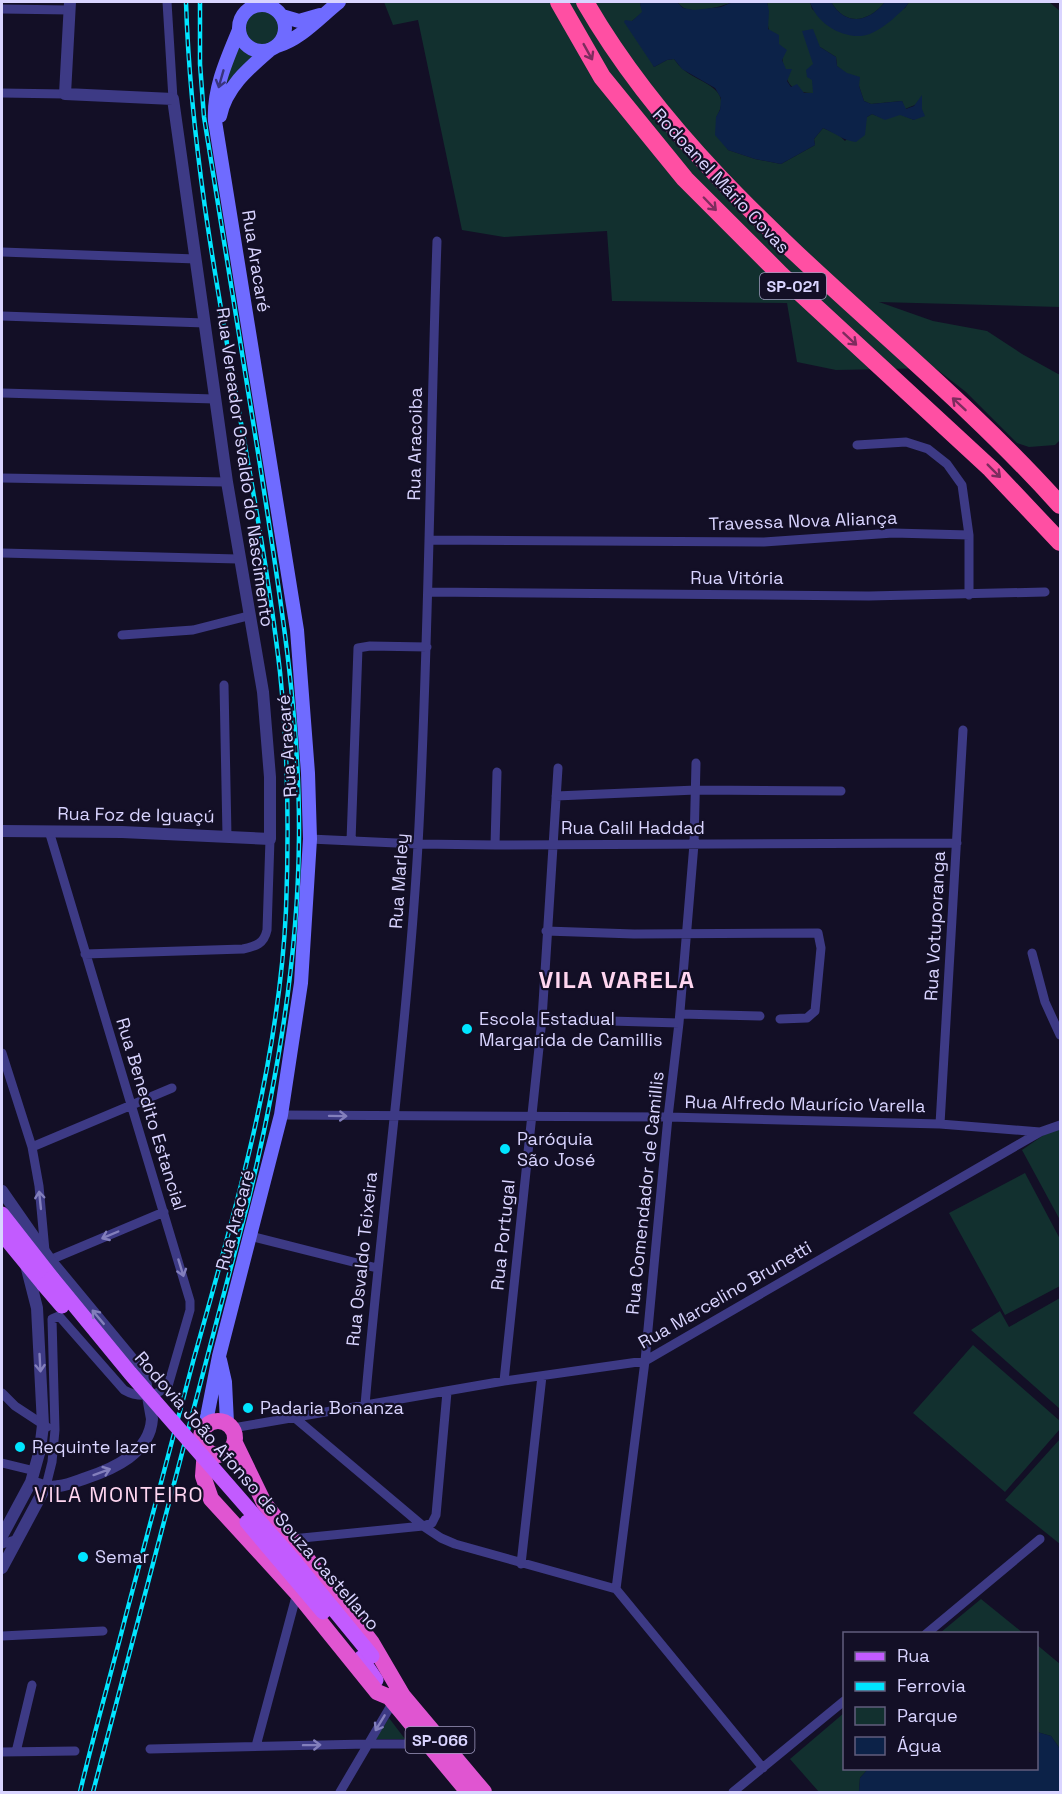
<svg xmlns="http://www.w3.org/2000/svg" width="1062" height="1794" viewBox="0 0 1062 1794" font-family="'Space Grotesk',sans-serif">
<rect width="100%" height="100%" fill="#130f26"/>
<path fill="#12302f" d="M384,2H642L640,4L643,12L632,21L654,67L667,60L674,59C677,63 680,67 684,70C701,84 734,88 716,118L728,150L755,159L781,164L815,145L814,139L823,128L839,135L845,141L867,117L872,114L885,119L900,114L914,120L922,109V102L905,109L902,101L871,104L864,101L859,86L837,66L836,57L820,47L813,64V93C780,93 787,69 779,46C777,40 771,36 769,30C766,22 769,10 767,2H810L812,9L843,33L905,8L909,2H1049L1060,11V307L879,302L933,321L987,331L1022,354L1060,375V440L1055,445L1029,447L1017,443L966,392L935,368L836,370L797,362L787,303L612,301L607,231L504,237L462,230L418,20L393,25Z
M677,2H733C722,6 696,14 684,8C683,8 678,3 677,2Z
M831,2H885C869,22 846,27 831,2Z
M244 28a19 19 0 1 1 38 0a19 19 0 1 1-38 0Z
M239,41L246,48L259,54L223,86Z
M1060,1129V1220L1022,1150L1048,1132Z
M1025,1173L1060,1239V1286L1005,1315L949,1213Z
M1060,1298V1409L971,1330L1000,1311L1009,1327Z
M973,1345L1060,1421V1429L1005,1492L913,1413Z
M1060,1439V1544L1005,1500Z
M981,1599L1023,1633H940Z
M1036,1644L1060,1664V1749L1051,1736L1037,1732Z
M844,1713V1768L868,1769L860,1778L859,1792H819L790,1759Z
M389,1718L405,1739H375Z"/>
<path fill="#0c2248" d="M642,2H677L683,8L694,10L721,7L733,2H767L769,11L768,29L779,35V44L787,50L782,60L786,69H792L787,81L791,87L797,84L804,93H813L812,80L807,77L806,70L813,64L802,31L813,29L820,47L836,57L837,66L847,73L860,77L859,86L864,101L871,104L902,101L906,109L914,106L922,95V109L925,116L914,120L900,115L885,120L872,114L867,117L865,135L856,142C844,141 835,133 823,128L814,139L815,145L781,164L755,159L728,150L715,135L716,117L720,110L721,98L715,88L682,69L674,59L667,60L654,67L624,22L625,20L632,21L642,12L640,4Z
M810,2H831C846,27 869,22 885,2H909C905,9 899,13 893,19C884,26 873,35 861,36C839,37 816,22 810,2Z
M1037,1732L1051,1736L1060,1749V1792H859L860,1778L868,1769L1036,1768Z"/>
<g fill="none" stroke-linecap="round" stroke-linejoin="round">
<path stroke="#3d3a85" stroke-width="9" d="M167,2L173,99
M2,9L70,10
M2,93L65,94
M2,252L196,259
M2,316L205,323
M2,393L215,399
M2,478L227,482
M430,540L764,542L893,533L969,535L962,485L947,464L928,449L906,442L857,445
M2,553L238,559
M429,592L869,596L1045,592
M969,595V535
M122,635L193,630L248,616
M224,685L227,836
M556,796L696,790L841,791
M310,839L418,844L495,845L957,843
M351,841L358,648L370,646L427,647
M495,845L497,772
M546,931L634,934L818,933L821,948L815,1011L807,1018L780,1019
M1032,953L1045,1002L1060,1035
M85,954L243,949C256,946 264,944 267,930L270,839
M680,1014L760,1016
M542,1019L679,1023
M2,1053L32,1147L39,1186L45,1251
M281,1115L668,1117L940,1124L1040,1132
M940,1124L963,730
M32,1147L172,1088
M250,1236L377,1268
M50,1260L164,1212
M504,1381L542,1019L558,768
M2,1393L15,1406L47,1427
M365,1405C381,1218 407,1032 418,845C429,644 430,442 437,241
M295,1418L423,1526L441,1538L455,1544L616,1589
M233,1428L504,1381L645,1361L1040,1132L1060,1125
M2,1463L35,1471
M46,1486L52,1462L55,1430L52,1319L59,1316L124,1390C138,1398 156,1397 168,1386L190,1310V1301L49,831
M292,1539L423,1526L432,1523L436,1515L447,1392
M2,1544L18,1539
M521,1564L542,1376
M616,1589L645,1361L668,1117L679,1023L694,844L696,763
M616,1589L763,1768
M926,1634L1040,1539
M2,1636L103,1631
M256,1746L297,1593
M150,1749L367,1744H427
M2,1752L75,1751
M16,1752L32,1685
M340,1792L393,1702
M733,1792L844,1701"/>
<path stroke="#3d3a85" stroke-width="12" d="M2,831L122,832L270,839V777L263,692L227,482L173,99L65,94L70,2
M2,1191L50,1260L132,1359L145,1380L152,1419C150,1453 113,1469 86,1478C77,1481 68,1485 59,1486C49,1488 40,1485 31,1482
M2,1536L31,1482L40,1450L43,1425L37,1308L26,1265
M2,1568L46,1486"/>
<path stroke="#6f6bff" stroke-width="14" d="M239 28a23 23 0 1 1 46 0a23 23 0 1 1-46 0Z
M282,16L299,21L320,15
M277,46C301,39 320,17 339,2
M220,116C226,87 249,68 271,49
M220,1360L225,1382L227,1423
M205,1427L219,1356L281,1115L301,983L310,839L308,773L297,630L215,121C213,89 227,59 239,30"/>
<path stroke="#c25bff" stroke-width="15" d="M2,1214L52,1278
M2,1234L44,1285
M361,1658L376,1680"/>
<path stroke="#e055d1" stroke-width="16" d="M201 1438a17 17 0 1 1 34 0a17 17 0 1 1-34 0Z
M235,1443L264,1503L372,1643L403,1696L484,1792
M205,1450L203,1476L211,1499L297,1593L377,1692L389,1697L468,1792"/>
<path stroke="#ff4fa3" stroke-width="18" d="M559,2L602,77L685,179L781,275L991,469L1060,542
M585,2C702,205 906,333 1060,505"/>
<defs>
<path id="rail" d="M80,1792C94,1733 111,1674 126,1615C149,1530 171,1444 194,1358C235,1212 279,1063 286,910C289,832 288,750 280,672C254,448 193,228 186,2
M93,1792L248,1202C277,1081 298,961 299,837C300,712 279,589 260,465C241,349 223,233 204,117L200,64V2"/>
</defs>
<use href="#rail" stroke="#00e5ff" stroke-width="4.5"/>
<use href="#rail" stroke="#130f26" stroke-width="2" stroke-dasharray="7" stroke-linecap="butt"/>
<path stroke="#c25bff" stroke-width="15" d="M52,1278L130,1373L294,1561L372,1656
M44,1285L62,1306
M247,1522L323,1612"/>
</g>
<defs><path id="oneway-shaft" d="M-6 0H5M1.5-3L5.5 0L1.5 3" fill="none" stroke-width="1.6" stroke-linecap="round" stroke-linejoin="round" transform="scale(1.5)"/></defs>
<g stroke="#7d2c5e">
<use href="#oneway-shaft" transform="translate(588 52) rotate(61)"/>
<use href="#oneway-shaft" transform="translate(710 204) rotate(46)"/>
<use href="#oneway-shaft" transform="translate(850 339) rotate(43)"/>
<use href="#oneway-shaft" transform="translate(959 404) rotate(-137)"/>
<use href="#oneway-shaft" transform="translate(994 471) rotate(45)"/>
</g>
<use stroke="#38347d" href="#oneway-shaft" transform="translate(221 79) rotate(106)"/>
<g stroke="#837fbc">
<use href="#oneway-shaft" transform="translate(338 1116) rotate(1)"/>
<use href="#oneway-shaft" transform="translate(40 1200) rotate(-96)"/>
<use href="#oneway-shaft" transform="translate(110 1235) rotate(157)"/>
<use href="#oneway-shaft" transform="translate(181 1268) rotate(73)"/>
<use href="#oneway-shaft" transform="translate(98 1317) rotate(-130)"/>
<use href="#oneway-shaft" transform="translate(40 1363) rotate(87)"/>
<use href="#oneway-shaft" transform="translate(102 1472) rotate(-20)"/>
<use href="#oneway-shaft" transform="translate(380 1723) rotate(121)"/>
<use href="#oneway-shaft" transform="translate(312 1745) rotate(-1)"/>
</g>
<g fill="#00e5ff" stroke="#130f26" stroke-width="2">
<circle cx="467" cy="1029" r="6"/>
<circle cx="505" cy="1149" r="6"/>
<circle cx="248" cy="1408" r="6"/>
<circle cx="20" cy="1447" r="6"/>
<circle cx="83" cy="1557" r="6"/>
</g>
<g text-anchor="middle" stroke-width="4.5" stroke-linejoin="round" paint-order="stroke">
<g fill="#130f26" stroke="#9e99be" stroke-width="1.5">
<rect x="760" y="273" width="66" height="26" rx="4.5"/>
<rect x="405.5" y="1727" width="69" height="26" rx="4.5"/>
</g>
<g font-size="16" font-weight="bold" fill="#d9d4ff">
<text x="793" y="292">SP-021</text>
<text x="440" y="1746">SP-066</text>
</g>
<g font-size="18" fill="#d9d4ff" stroke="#130f26">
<text transform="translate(721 181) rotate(47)" y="6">Rodoanel Mário Covas</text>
<text transform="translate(256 261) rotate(81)" y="6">Rua Aracaré</text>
<text transform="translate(415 444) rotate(-89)" y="6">Rua Aracoiba</text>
<text transform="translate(245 467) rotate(82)" y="6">Rua Vereador Osvaldo do Nascimento</text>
<text transform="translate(803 521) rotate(-2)" y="6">Travessa Nova Aliança</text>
<text x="737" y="584">Rua Vitória</text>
<text transform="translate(287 746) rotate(-94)" y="6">Rua Aracaré</text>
<text transform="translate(136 815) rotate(1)" y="6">Rua Foz de Iguaçú</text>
<text x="633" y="834">Rua Calil Haddad</text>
<text transform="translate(399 881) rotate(-86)" y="6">Rua Marley</text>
<text transform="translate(935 926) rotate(-87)" y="6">Rua Votuporanga</text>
<text transform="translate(805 1104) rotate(1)" y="6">Rua Alfredo Maurício Varella</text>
<text transform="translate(151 1114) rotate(73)" y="6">Rua Benedito Estancial</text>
<text transform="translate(645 1193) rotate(-84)" y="6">Rua Comendador de Camillis</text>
<text transform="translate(235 1220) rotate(-75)" y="6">Rua Aracaré</text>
<text transform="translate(503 1235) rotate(-84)" y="6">Rua Portugal</text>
<text transform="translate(362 1259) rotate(-84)" y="6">Rua Osvaldo Teixeira</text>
<text transform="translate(725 1295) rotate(-30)" y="6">Rua Marcelino Brunetti</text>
<text transform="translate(257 1491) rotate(49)" y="6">Rodovia João Afonso de Souza Castellano</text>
</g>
<g font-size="18" fill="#d9d4ff" stroke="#130f26" text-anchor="start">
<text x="479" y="1025">Escola Estadual<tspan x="479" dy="21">Margarida de Camillis</tspan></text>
<text x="517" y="1145">Paróquia<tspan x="517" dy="21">São José</tspan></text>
<text x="260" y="1414">Padaria Bonanza</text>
<text x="32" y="1453">Requinte lazer</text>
<text x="95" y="1563">Semar</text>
</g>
<g font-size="21" letter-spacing="1.5" fill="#ffd6f0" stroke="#130f26">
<text x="119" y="1502">VILA MONTEIRO</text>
</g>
<g font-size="24" font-weight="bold" letter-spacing="1.5" fill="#ffd6f0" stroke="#130f26">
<text x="617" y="988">VILA VARELA</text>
</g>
</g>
<rect width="1062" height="1794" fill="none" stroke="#d9d4ff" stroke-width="6"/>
<rect x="843" y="1632" width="195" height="138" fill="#130f26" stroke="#625e7d" stroke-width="1.5"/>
<rect x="855" y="1652" width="30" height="9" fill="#c25bff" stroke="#625e7d" stroke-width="1.5"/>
<text x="897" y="1662" font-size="18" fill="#d9d4ff">Rua</text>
<rect x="855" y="1682" width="30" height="9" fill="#00e5ff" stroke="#625e7d" stroke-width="1.5"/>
<text x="897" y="1692" font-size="18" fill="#d9d4ff">Ferrovia</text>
<rect x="855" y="1707" width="30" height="18" fill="#12302f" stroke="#625e7d" stroke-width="1.5"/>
<text x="897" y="1722" font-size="18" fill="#d9d4ff">Parque</text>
<rect x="855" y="1737" width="30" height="18" fill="#0c2248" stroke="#625e7d" stroke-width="1.5"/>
<text x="897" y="1752" font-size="18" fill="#d9d4ff">Água</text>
</svg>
